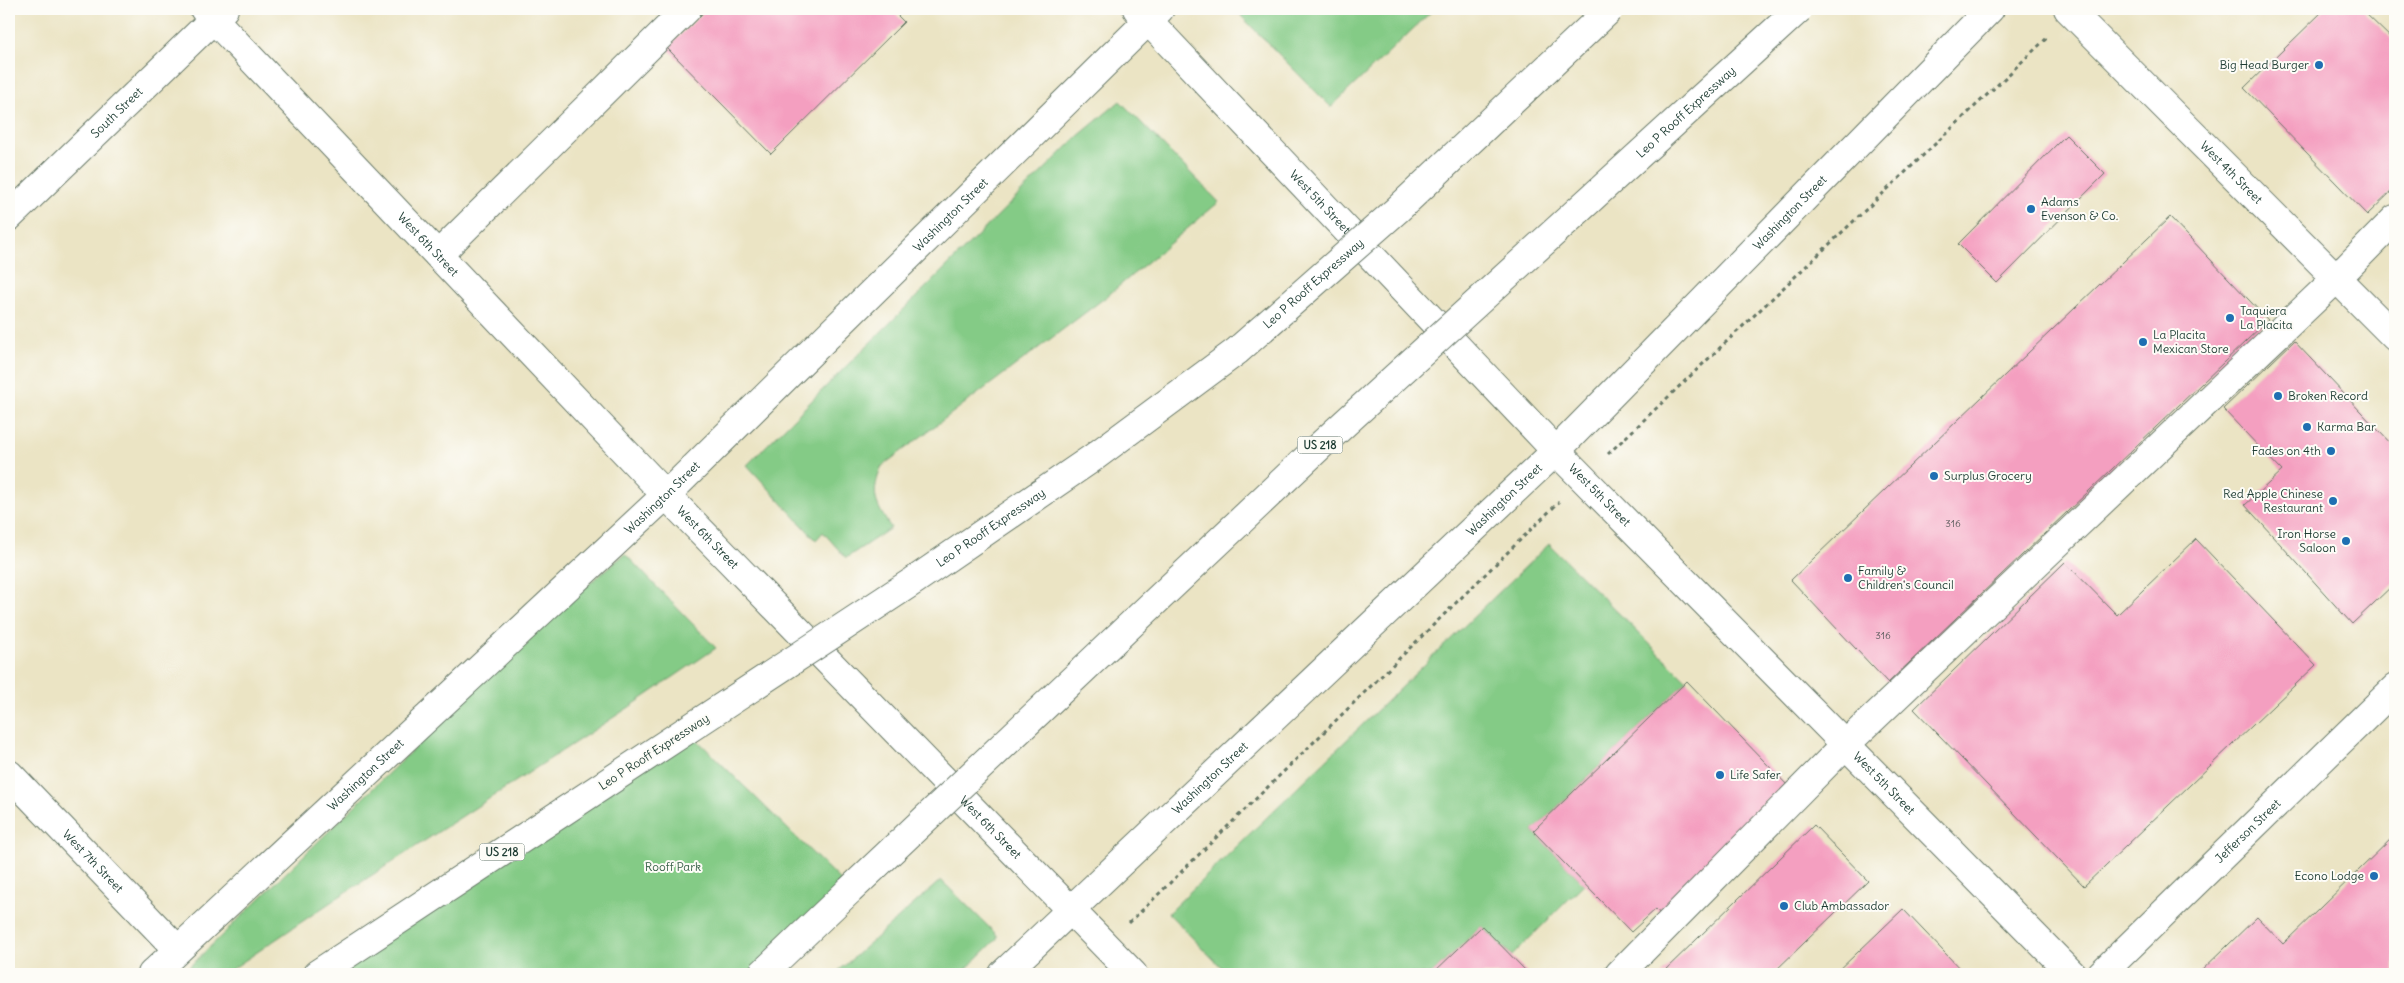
<svg xmlns="http://www.w3.org/2000/svg" width="2404" height="983" viewBox="0 0 2404 983" font-family="Delius,sans-serif">
<rect width="100%" height="100%" fill="#fdfcf7"/>
<filter id="ink" filterUnits="userSpaceOnUse"><feTurbulence type="fractalNoise" baseFrequency=".02" numOctaves="2"/><feDisplacementMap in="SourceGraphic" scale="10" xChannelSelector="R" yChannelSelector="G"/><feConvolveMatrix kernelMatrix="1 2 1 2 8 2 1 2 1" color-interpolation-filters="sRGB"/></filter>
<filter id="wash" filterUnits="userSpaceOnUse"><feTurbulence type="fractalNoise" baseFrequency=".0096" numOctaves="4" result="noise"/><feDisplacementMap in="SourceGraphic" scale="20" xChannelSelector="R" yChannelSelector="G"/><feGaussianBlur stdDeviation="1.12" result="paint"/><feColorMatrix in="noise" values="0 0 0 0 0 0 0 0 0 0 0 0 0 0 0 0 0 1.4 0 .05"/><feComposite in="paint" operator="in"/></filter>
<g filter="url(#wash)">
<rect width="100%" height="100%" fill="#ebe4c4"/>
<path fill="#84cb86" stroke="#52845d" d="M1238,9H1434L1331,107L1242,17Z
M1120,101L1219,202L1106,297L882,466C870,495 875,503 891,528L846,558L823,532L816,540L747,465L1077,137Z
M1549,544L1687,681L1533,831L1584,884L1512,956L1482,926L1432,974H1228L1168,913Z
M625,554L716,648L631,706L334,900L225,974H182L548,618Z
M687,730L850,890L762,974H317Z
M941,880L997,935V939L961,974H835Z"/>
<g id="blocks">
<path fill="#f49fc0" d="M707,9H891L904,22L771,154L667,48Z
M2325,9H2361L2395,42V188L2367,215L2244,88Z
M2386,9H2395V19Z
M2066,135L2105,174L1997,283L1958,244Z
M2170,217L2268,320L1888,683L1791,580Z
M2294,341L2395,448V583L2352,624L2245,505L2282,471L2223,409Z
M2196,539L2316,665L2084,886L1914,709L2065,562L2117,615Z
M1687,681L1790,788L1660,914L1656,909L1631,932L1533,831Z
M1814,825L1868,881L1772,974H1661Z
M2395,835V974H2198L2257,917L2283,944Z
M1903,909L1965,974H1835Z
M1482,926L1529,974H1432Z"/>
</g>
</g>
<g filter="url(#ink)">
<use href="#blocks" fill-opacity="0" stroke="#676" stroke-width="1"/>
<g fill="none" stroke-linecap="round" stroke-linejoin="round">
<defs>
<g id="minor">
<path id="s1" d="M2068,9L2395,337"/>
<path id="s2" d="M9,217L224,9"/>
<path d="M438,255L687,9"/>
<path id="s3" d="M9,774L177,949"/>
<path id="s4" d="M1003,974L1556,451L1990,9"/>
<path d="M1619,974L1846,744L2337,278L2395,219"/>
<path id="s5" d="M2101,974L2395,688"/>
</g>
<g id="major">
<path id="s6" d="M204,9L666,495L1133,974"/>
<path id="s7" d="M1137,9L1556,451L2072,974"/>
<path id="s8" d="M152,974L666,495L1160,9"/>
</g>
<path id="highway" d="M317,974L687,730
M762,974L850,890"/>
</defs>
<use href="#minor" stroke="#676" stroke-width="30"/>
<use href="#major" stroke="#676" stroke-width="30"/>
<use href="#highway" stroke="#676" stroke-width="30"/>
<path stroke="#676" stroke-width="3" stroke-dasharray="4 4" stroke-linecap="butt" d="M1608,454L2048,37
M1129,923L1559,502"/>
<use href="#minor" stroke="#fff" stroke-width="28"/>
<use href="#major" stroke="#fff" stroke-width="28"/>
<use href="#highway" stroke="#fff" stroke-width="28"/>
<defs>
<g id="highway-bridge">
<path id="s9" d="M687,730L915,580L1094,457L1237,351L1397,210L1610,9"/>
<path id="s10" d="M850,890L1321,445L1799,9"/>
</g>
</defs>
<use href="#highway-bridge" stroke="#676" stroke-width="30" stroke-linecap="butt"/>
<use href="#highway-bridge" stroke="#fff" stroke-width="28"/>
</g>
</g>
<g fill="#1f6fb2" stroke="#fdfcf7" stroke-width="2">
<circle cx="2319" cy="65" r="5"/>
<circle cx="2031" cy="209" r="5"/>
<circle cx="2230" cy="318" r="5"/>
<circle cx="2143" cy="342" r="5"/>
<circle cx="2278" cy="396" r="5"/>
<circle cx="2307" cy="427" r="5"/>
<circle cx="2331" cy="451" r="5"/>
<circle cx="1934" cy="476" r="5"/>
<circle cx="2333" cy="501" r="5"/>
<circle cx="2346" cy="541" r="5"/>
<circle cx="1848" cy="578" r="5"/>
<circle cx="1720" cy="775" r="5"/>
<circle cx="2374" cy="876" r="5"/>
<circle cx="1784" cy="906" r="5"/>
</g>
<g text-anchor="middle" stroke-width="4" stroke-linejoin="round" paint-order="stroke">
<g font-size="10" fill="#545657">
<text x="1953" y="527">316</text>
<text x="1883" y="639">316</text>
</g>
<g fill="#fdfcf7" stroke="#62766e" stroke-width="1">
<rect x="1297.5" y="436.5" width="45" height="17" rx="4"/>
<rect x="479.5" y="843.5" width="45" height="17" rx="4"/>
</g>
<g font-size="11" font-weight="bold" fill="#1f3d34">
<text x="1320" y="449">US 218</text>
<text x="502" y="856">US 218</text>
</g>
<g font-size="12" fill="#1f3d34" stroke="#fdfcf7" text-anchor="start">
<text x="2309" y="69" text-anchor="end">Big Head Burger</text>
<text x="2041" y="206">Adams<tspan x="2041" dy="14">Evenson &amp; Co.</tspan></text>
<text x="2240" y="315">Taquiera<tspan x="2240" dy="14">La Placita</tspan></text>
<text x="2153" y="339">La Placita<tspan x="2153" dy="14">Mexican Store</tspan></text>
<text x="2288" y="400">Broken Record</text>
<text x="2317" y="431">Karma Bar</text>
<text x="2321" y="455" text-anchor="end">Fades on 4th</text>
<text x="1944" y="480">Surplus Grocery</text>
<text x="2323" y="498" text-anchor="end">Red Apple Chinese<tspan x="2323" dy="14">Restaurant</tspan></text>
<text x="2336" y="538" text-anchor="end">Iron Horse<tspan x="2336" dy="14">Saloon</tspan></text>
<text x="1858" y="575">Family &amp;<tspan x="1858" dy="14">Children's Council</tspan></text>
<text x="1730" y="779">Life Safer</text>
<text x="2364" y="880" text-anchor="end">Econo Lodge</text>
<text x="1794" y="910">Club Ambassador</text>
</g>
<g font-size="12" fill="#1f3d34" stroke="#fdfcf7">
<text dy="4" stroke="none"><textPath href="#s10" startOffset="1142">Leo P Rooff Expressway</textPath></text>
<text dy="4" stroke="none"><textPath href="#s2" startOffset="150">South Street</textPath></text>
<text dy="4" stroke="none"><textPath href="#s1" startOffset="231">West 4th Street</textPath></text>
<text dy="4" stroke="none"><textPath href="#s7" startOffset="266">West 5th Street</textPath></text>
<text dy="4" stroke="none"><textPath href="#s4" startOffset="1095">Washington Street</textPath></text>
<text dy="4" stroke="none"><textPath href="#s8" startOffset="1102">Washington Street</textPath></text>
<text dy="4" stroke="none"><textPath href="#s6" startOffset="325">West 6th Street</textPath></text>
<text dy="4" stroke="none"><textPath href="#s9" startOffset="770">Leo P Rooff Expressway</textPath></text>
<text dy="4" stroke="none"><textPath href="#s7" startOffset="671">West 5th Street</textPath></text>
<text dy="4" stroke="none"><textPath href="#s8" startOffset="698">Washington Street</textPath></text>
<text dy="4" stroke="none"><textPath href="#s4" startOffset="690">Washington Street</textPath></text>
<text dy="4" stroke="none"><textPath href="#s9" startOffset="365">Leo P Rooff Expressway</textPath></text>
<text dy="4" stroke="none"><textPath href="#s6" startOffset="730">West 6th Street</textPath></text>
<text transform="translate(654 752) rotate(-33)" y="4">Leo P Rooff Expressway</text>
<text dy="4" stroke="none"><textPath href="#s8" startOffset="292">Washington Street</textPath></text>
<text dy="4" stroke="none"><textPath href="#s4" startOffset="285">Washington Street</textPath></text>
<text dy="4" stroke="none"><textPath href="#s7" startOffset="1076">West 5th Street</textPath></text>
<text dy="4" stroke="none"><textPath href="#s6" startOffset="1135">West 6th Street</textPath></text>
<text dy="4" stroke="none"><textPath href="#s5" startOffset="205">Jefferson Street</textPath></text>
<text dy="4" stroke="none"><textPath href="#s3" startOffset="121">West 7th Street</textPath></text>
</g>
<g font-size="12" fill="#386048" stroke="#fdfcf7">
<text x="673" y="871">Rooff Park</text>
</g>
</g>
<rect width="2404" height="983" fill="none" stroke="#fdfcf7" stroke-width="30"/>
</svg>
